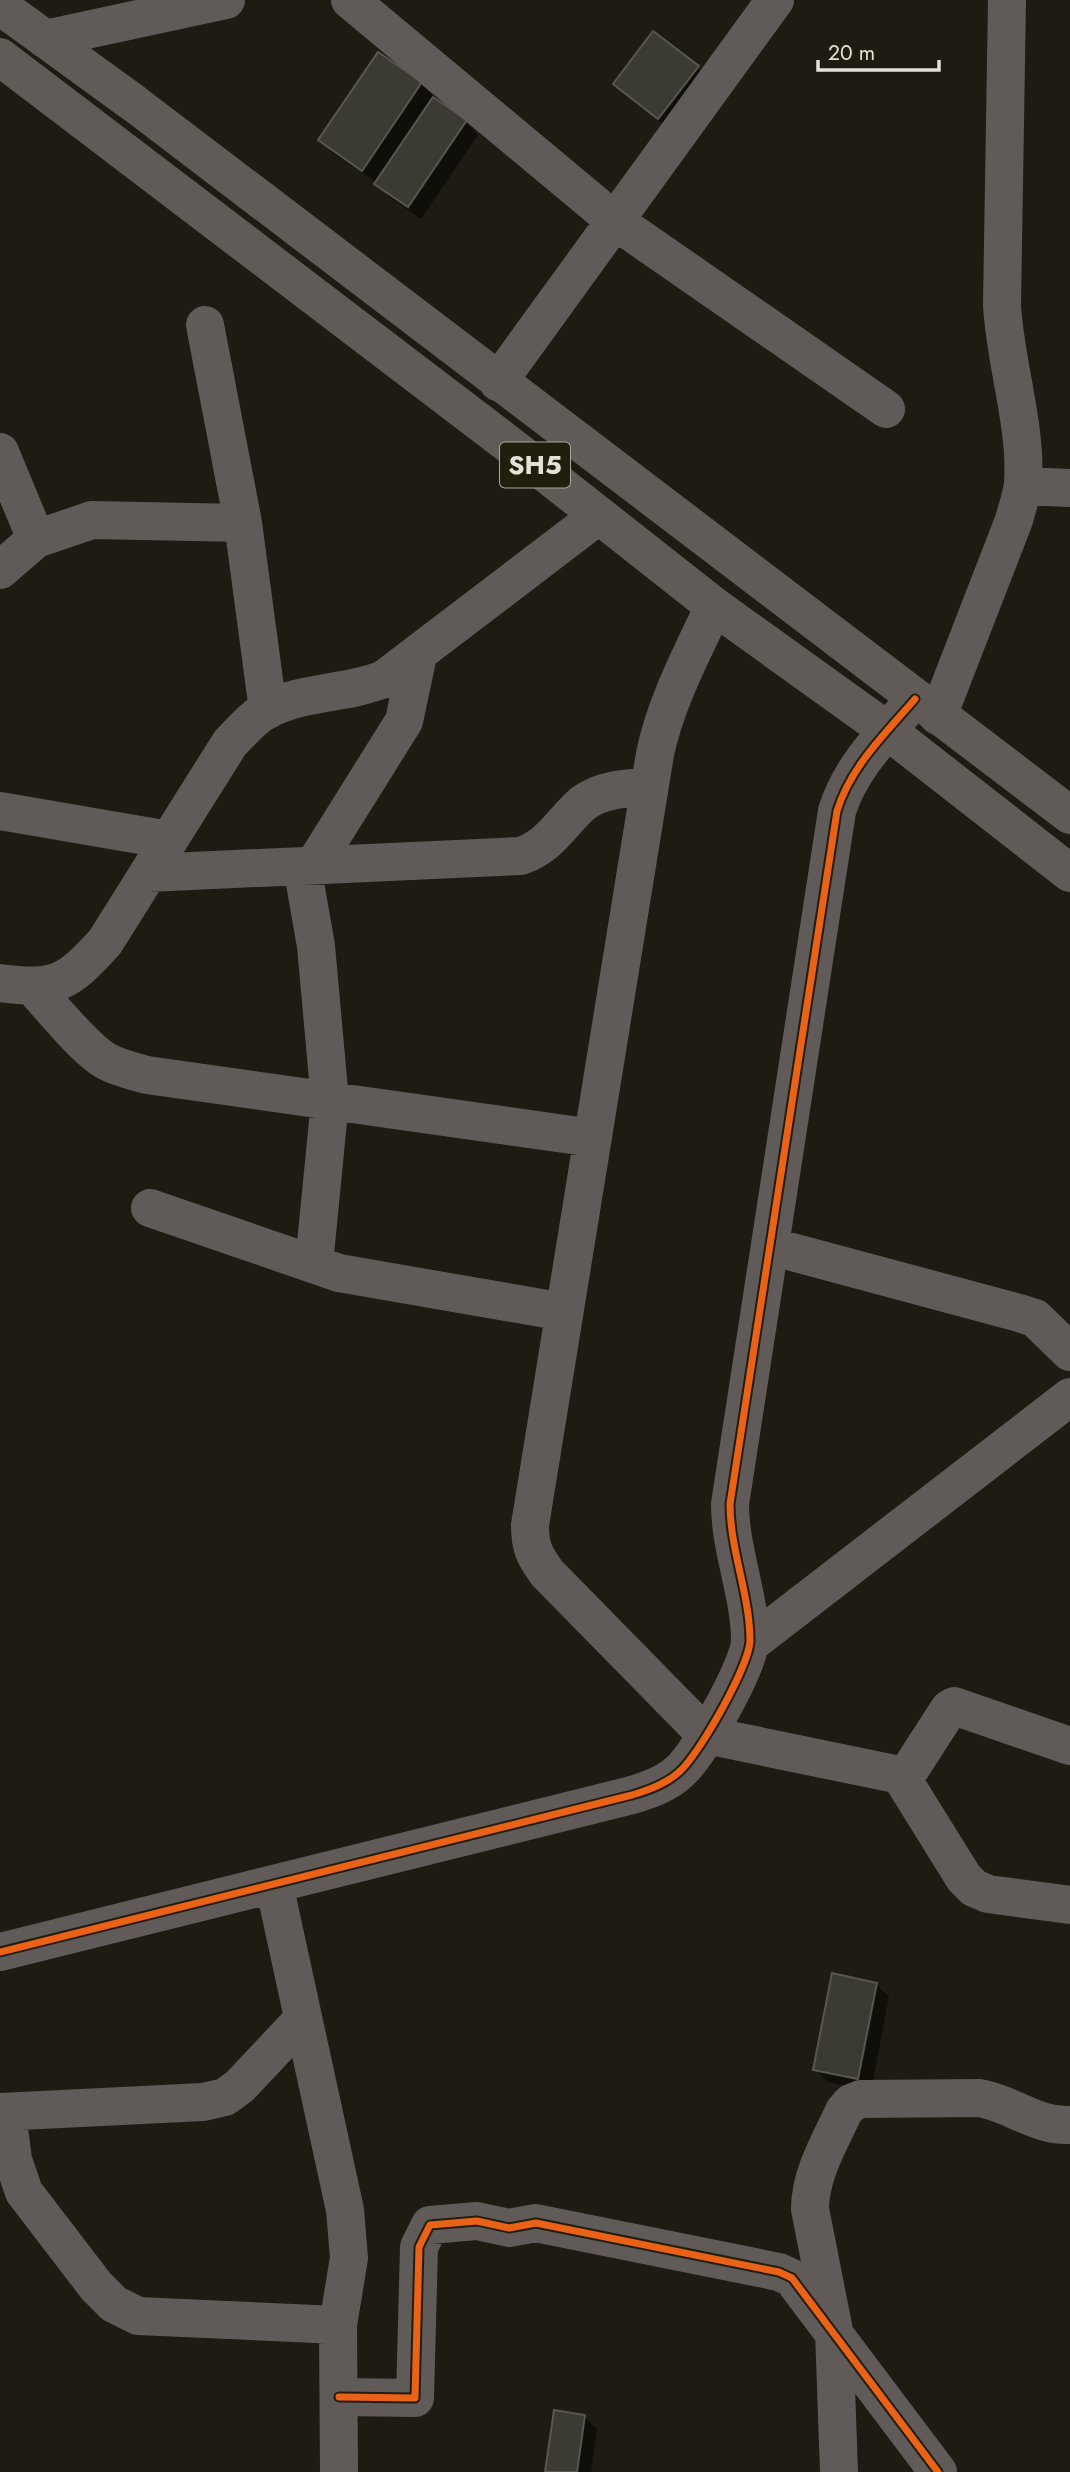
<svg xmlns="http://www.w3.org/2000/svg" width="1070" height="2472" viewBox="0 0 1070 2472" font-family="Jost,sans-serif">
<rect width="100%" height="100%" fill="#1d1b12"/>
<path fill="#0007" d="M697,67L710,80L671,131L615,84Z
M421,84L433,96L432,99L466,122L478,135L421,219L389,197L377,183L333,153L320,140Z
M876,1984L889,1997L871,2091L828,2082L815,2069Z
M584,2416L597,2429L591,2472H547Z"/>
<path fill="#3b3a33" stroke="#58564e" stroke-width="2" d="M653,31L699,66L658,119L613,84Z
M378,52L422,82L362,171L318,140Z
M433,97L467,120L408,207L374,184Z
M832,1973L877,1983L858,2079L813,2070Z
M554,2410L585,2415L577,2472H545Z"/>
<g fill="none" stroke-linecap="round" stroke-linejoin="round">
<path stroke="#605a59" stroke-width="38" d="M350,0L615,221L886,409
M45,39L226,0
M205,325L243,523L268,710
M498,382L775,0
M0,452L36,539
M1023,486L1070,488
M0,570L36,539L92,520L243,523
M714,606C692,654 666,701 655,754L530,1525C530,1547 534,1555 547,1573L706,1735L900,1775L911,1768L949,1709L954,1706L1070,1746
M938,716L1014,520C1017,508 1022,495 1023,483C1027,426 1005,363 1002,305L1007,0
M0,811L169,840
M314,865L404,721L418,655
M302,866L316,946L330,1101L314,1264
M148,873L521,856C551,845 560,824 582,804C601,789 627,788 649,787
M0,983C56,990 67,984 105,942L230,743C242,731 252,718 267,710C302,691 347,694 384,679L598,516
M33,987C51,1007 85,1049 106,1061C118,1068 133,1071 147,1075L593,1138
M150,1208L339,1273L564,1312
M770,1246L1019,1313L1035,1318L1070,1352
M750,1644L1070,1397
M900,1775L964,1878L974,1888L988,1894L1070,1905
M274,1884L345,2210L349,2258L338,2325L339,2472
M0,1952L632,1795C649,1790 666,1784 679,1772C699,1755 749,1666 750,1641C750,1595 730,1550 730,1504L837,811C851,766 885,734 915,699
M0,2112L203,2102L225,2097L240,2086L303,2019
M7,2112L13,2160L24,2192L96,2286L114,2304L138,2316L338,2325
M339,2397L415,2398L419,2247L430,2225L477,2221L509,2228L536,2223L779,2272L792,2278L938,2472
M839,2472L834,2331L810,2209C810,2174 830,2142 844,2111L851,2103L861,2099L979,2098C1011,2103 1037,2127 1070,2125"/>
<path stroke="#615b57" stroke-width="38" d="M0,6L135,104L1070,815
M0,57L516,450L714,606L888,731L1070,873"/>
<defs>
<path id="cycleway" d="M0,1952L632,1795C649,1790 666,1784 679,1772C699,1755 749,1666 750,1641C750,1595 730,1550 730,1504L837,811C851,766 885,734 915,699
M339,2397L415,2398L419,2247L430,2225L477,2221L509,2228L536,2223L779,2272L792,2278L938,2472"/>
</defs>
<use href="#cycleway" stroke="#211e0e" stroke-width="11"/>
<use href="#cycleway" stroke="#ea6118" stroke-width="7"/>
</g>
<g text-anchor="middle" stroke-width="6" stroke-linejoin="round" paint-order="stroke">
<rect fill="#211e0e" stroke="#aaa79b" stroke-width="2" x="500" y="442.5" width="70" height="45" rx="5"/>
<g font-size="26" font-weight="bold" fill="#e4e2d8">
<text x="535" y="474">SH5</text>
</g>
</g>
<path d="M818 60v10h121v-10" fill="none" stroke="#e4e2d8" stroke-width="3.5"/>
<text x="828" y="60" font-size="21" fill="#e4e2d8" stroke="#211e0e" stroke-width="5" paint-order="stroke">20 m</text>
</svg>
